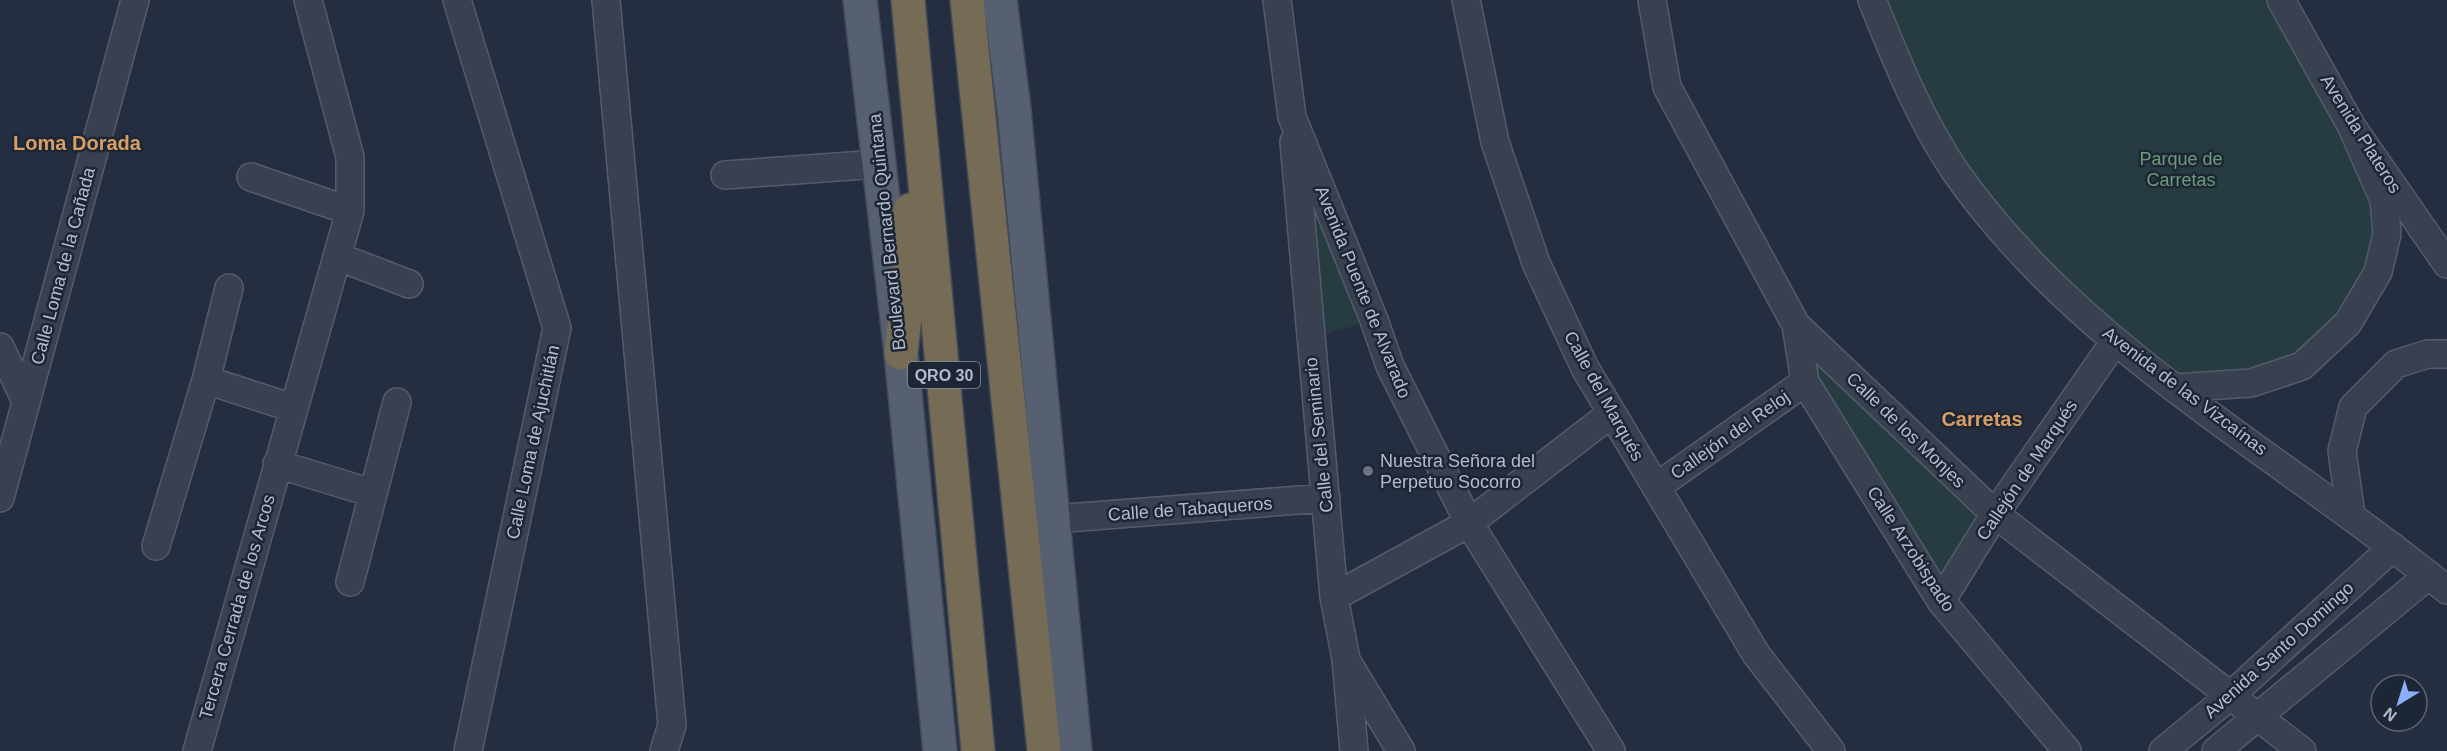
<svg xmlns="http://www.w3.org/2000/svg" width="2447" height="751" viewBox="0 0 2447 751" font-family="Helvetica,sans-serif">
<rect width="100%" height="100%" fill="#242e40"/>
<path fill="#263c41" d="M1872,0H2281L2384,200L2378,272L2302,366L2175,388L2005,236Z
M1292,117L1374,320L1309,339Z
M1796,325L1995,514L1941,601L1805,382Z"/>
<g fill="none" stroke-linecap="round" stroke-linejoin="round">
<defs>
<path id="minor" d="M457,0L557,328L468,751
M606,0L672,725L664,751
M1277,0L1292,117L1374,320L1390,366L1469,523L1611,751
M1466,0L1495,142L1536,263L1585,368L1756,654L1831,751
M1652,0L1667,87L1796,325L1995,514L2302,751
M1872,0C1896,59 1919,118 1955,171C2078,348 2283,456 2447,590
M2281,0L2352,127L2447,264
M1294,142L1334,597L1346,659L1354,751
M725,175L879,164
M251,177L350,211
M339,257L409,284
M1796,325L1805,382L1941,601L2067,751
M0,347L26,401
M206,380L293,408
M2175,388L2251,383L2302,366L2348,323L2378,272L2387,234L2384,200L2352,127
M277,464L372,493
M1656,487L1805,382
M0,498L135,0
M2351,515L2342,451L2353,407L2396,364L2428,354H2447
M1054,519L1326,498
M156,546L206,380L229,288
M350,582L397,402
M1334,597L1469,523L1612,413
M1941,601L1995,514L2115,341
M1349,665L1401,751
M197,751L350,211V157L308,0
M2163,751L2230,696L2393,547
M2216,751L2429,575"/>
<path id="major" d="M860,0L901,353L940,751
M1000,0L1014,109L1075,751"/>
<path id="highway" d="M908,0L978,751
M967,0L1044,751
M901,353L909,280L910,210"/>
</defs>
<use href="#minor" stroke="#545c6b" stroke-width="30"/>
<use href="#major" stroke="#424a59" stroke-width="36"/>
<use href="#highway" stroke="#414958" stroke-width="36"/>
<use href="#minor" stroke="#394150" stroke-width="27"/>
<use href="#major" stroke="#576070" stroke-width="33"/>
<use href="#highway" stroke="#766c55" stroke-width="33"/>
</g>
<circle fill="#6b7280" stroke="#1d2635" stroke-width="2" cx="1368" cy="471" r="6"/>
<g text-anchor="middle" stroke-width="5" stroke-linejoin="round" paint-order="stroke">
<rect fill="#1d2635" stroke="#878f9e" stroke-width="1.5" x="908" y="362" width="72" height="26" rx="4.5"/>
<g font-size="16" font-weight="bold" fill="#b5bccb">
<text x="944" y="381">QRO 30</text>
</g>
<g font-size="18" fill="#b5bccb" stroke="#1d2635">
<text transform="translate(2361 134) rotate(58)" y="6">Avenida Plateros</text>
<text transform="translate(887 232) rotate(-96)" y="6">Boulevard Bernardo Quintana</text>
<text transform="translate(63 266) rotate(-75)" y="6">Calle Loma de la Cañada</text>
<text transform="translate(1363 292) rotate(68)" y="6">Avenida Puente de Alvarado</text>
<text transform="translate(2185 391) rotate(37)" y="6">Avenida de las Vizcaínas</text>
<text transform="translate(1604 396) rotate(61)" y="6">Calle del Marqués</text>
<text transform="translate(1906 430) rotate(44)" y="6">Calle de los Monjes</text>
<text transform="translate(1319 435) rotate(-96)" y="6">Calle del Seminario</text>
<text transform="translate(1730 435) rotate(-35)" y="6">Callejón del Reloj</text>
<text transform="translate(533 442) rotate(-78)" y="6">Calle Loma de Ajuchitlán</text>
<text transform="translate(2027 470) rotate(-56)" y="6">Callejón de Marqués</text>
<text transform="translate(1190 509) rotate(-4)" y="6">Calle de Tabaqueros</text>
<text transform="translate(1911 549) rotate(57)" y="6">Calle Arzobispado</text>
<text transform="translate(237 607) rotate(-74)" y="6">Tercera Cerrada de los Arcos</text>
<text transform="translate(2279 650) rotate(-42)" y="6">Avenida Santo Domingo</text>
</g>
<g font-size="18" fill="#6c9c7a" stroke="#1d2635">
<text x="2181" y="165">Parque de<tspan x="2181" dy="21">Carretas</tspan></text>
</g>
<g font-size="18" fill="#b5bccb" stroke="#1d2635" text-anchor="start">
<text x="1380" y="467">Nuestra Señora del<tspan x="1380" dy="21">Perpetuo Socorro</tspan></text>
</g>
<g font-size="20" font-weight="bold" fill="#d89e63" stroke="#1d2635">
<text x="77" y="150">Loma Dorada</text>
<text x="1982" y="426">Carretas</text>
</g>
</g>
<g transform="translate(2399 703) rotate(218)"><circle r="28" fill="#1d2635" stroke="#5a6271" stroke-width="1.5"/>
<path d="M0-4.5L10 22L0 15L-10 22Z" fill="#8aaefa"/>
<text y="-9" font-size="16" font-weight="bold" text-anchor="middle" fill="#b5bccb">N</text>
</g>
</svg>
